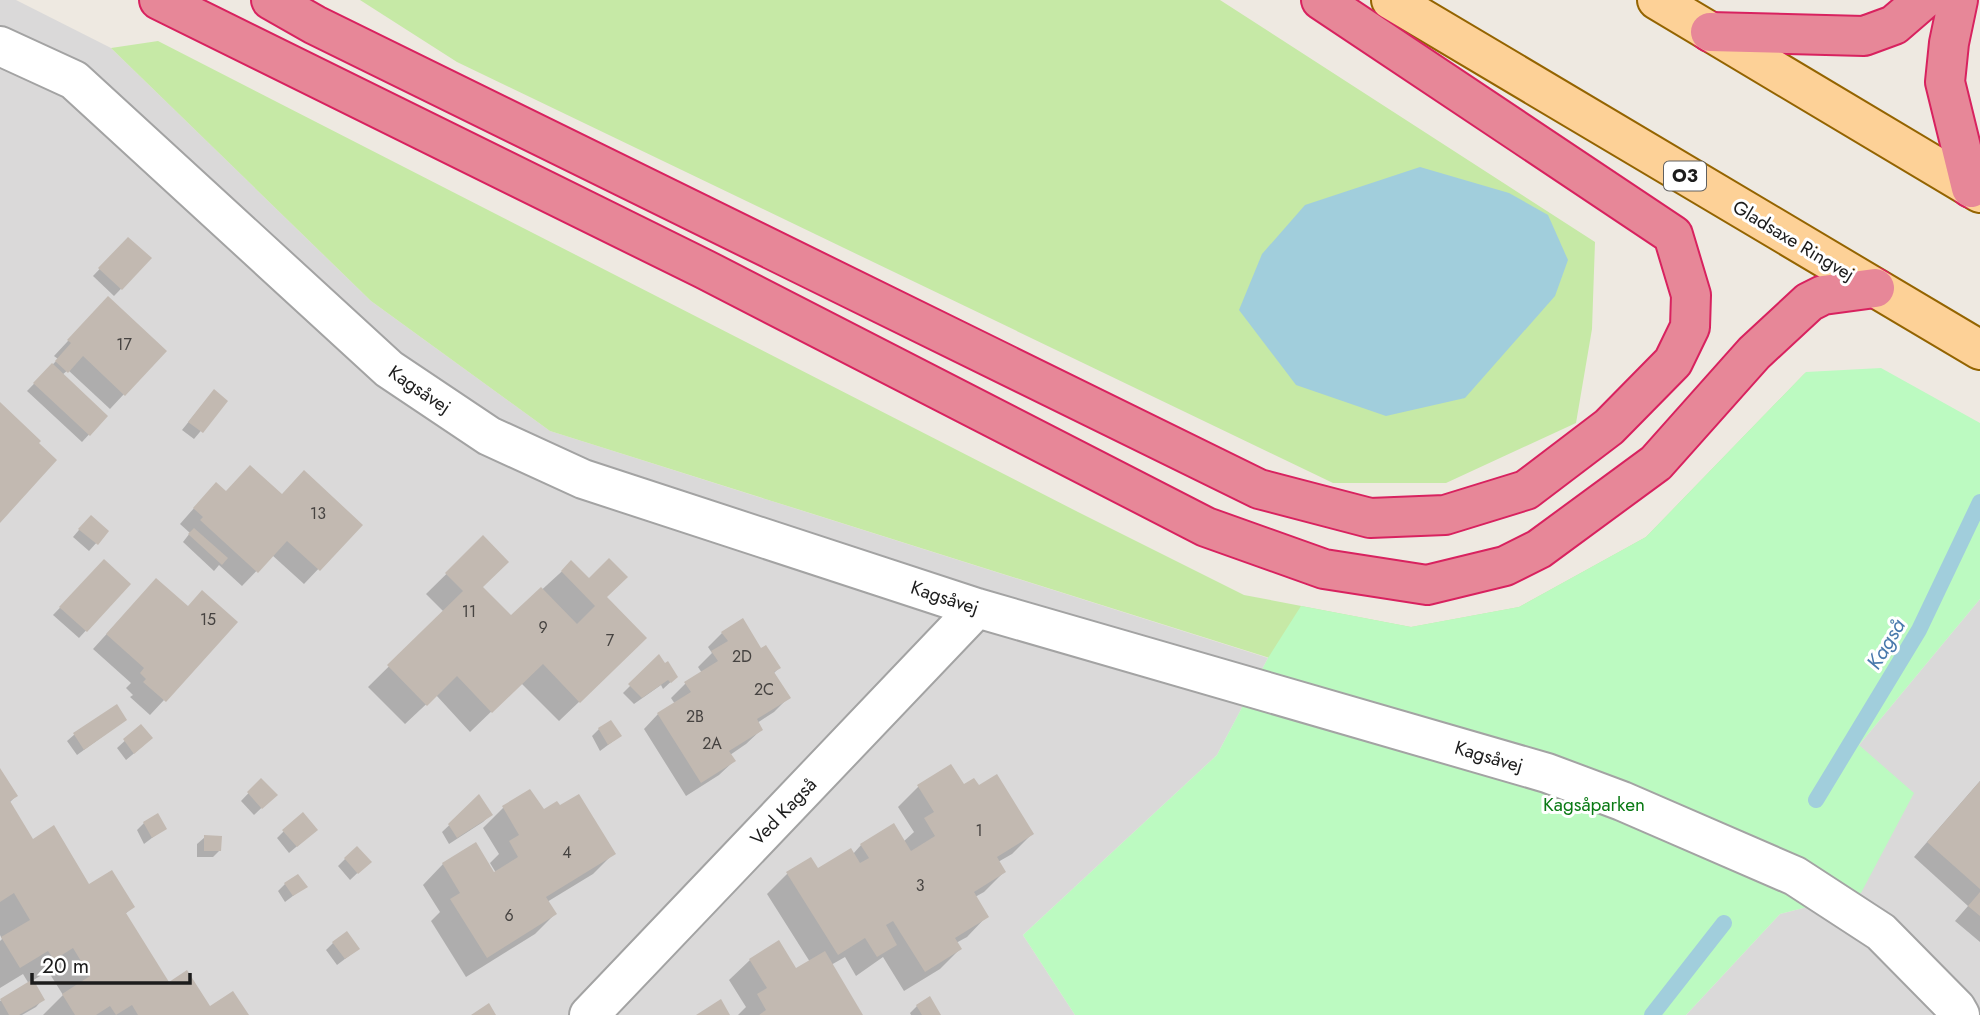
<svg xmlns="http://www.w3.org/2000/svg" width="1980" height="1015" viewBox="0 0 1980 1015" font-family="Jost,sans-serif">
<rect width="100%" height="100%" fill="#eee9e1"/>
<path fill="#dad9d9" d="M0,0H16L111,48L371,301L550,431L1268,658L1217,755L1023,935L1075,1015H0Z
M1980,599V1015H1686L1780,914L1861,893L1859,745Z"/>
<path fill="#c6e9a6" d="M360,0H1220L1595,242L1592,329L1576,423L1446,483H1333L457,62Z
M158,41L1078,512L1244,595L1411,627L1519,607L1646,537L1806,372L1537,734L1352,684L550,431L371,301L111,48Z"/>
<path fill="#bcfac1" d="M1881,368L1980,423V599L1859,745L1914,793L1861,893L1780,914L1686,1015H1075L1023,935L1217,755L1268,658L1301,606L1411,627L1519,607L1646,537L1806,372Z"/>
<path fill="#a1cedc" d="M1420,167L1509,193L1548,215L1568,260L1555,296L1465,398L1386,416L1296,385L1239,310L1262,254L1305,205Z"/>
<path fill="#0003" d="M128,239L150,259L114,296L93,276Z
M94,313L124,394L110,409L68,370L62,375L106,416L82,442L27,391L58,359L54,356Z
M207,399L226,401L194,439L182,430Z
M226,493L281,496L360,525L304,584L272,555L242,586L219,565L214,571L183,542L190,533L180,524L202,499Z
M84,524L107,531L89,551L73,537Z
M483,538L481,587L511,618L571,563L605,598L625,658L559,721L521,683L470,732L436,695L405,724L368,687L444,612L426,594Z
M104,562L129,584L79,638L53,615Z
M142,595L164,700L150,715L130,697L133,695L126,688L131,683L93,649Z
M722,633L761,650L779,668L773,674L788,698L774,712L757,723L761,730L746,744L730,755L734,761L719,775L686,796L644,729L658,714L675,704L671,698L686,683L702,673L698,667L712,653L708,647Z
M659,657L676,677L663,689L661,685L634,704L623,693Z
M125,720L77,755L67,741L75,734Z
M141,726L144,745L126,760L117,748Z
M599,729L620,736L600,751L592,736Z
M950,766L964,786L1032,834L1012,854L998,862L1004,872L984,892L975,897L987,916L967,937L956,943L960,949L940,969L904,991L883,957L856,976L845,957L831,965L861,1015H738L746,1007L729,980L750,960L795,971L810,962L767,894L787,874L818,871L853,854L861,845L903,842L914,832L898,807L918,787Z
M0,771L16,796L9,803L32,841L88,887L133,907L125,914L168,984L209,1008L246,1015H43L63,995L48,971L32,981L43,999L36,1007L22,1015H0V1001L29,984L23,974L0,988V941L2,939L0,935Z
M261,780L275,795L254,815L241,801Z
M1980,781V942L1955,921L1968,906L1914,857Z
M529,791L543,812L613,854L593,874L547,902L555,914L535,934L466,977L431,921L440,912L423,885L443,864L475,845L495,878L498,876L490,863L499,854L483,828L503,808Z
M479,797L490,815L483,822L449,844L442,832Z
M144,823L165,828L144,844L137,830Z
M284,831L309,836L289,853L277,838Z
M205,837L220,850L213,857H197V844Z
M345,859L369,862L350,880L338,866Z
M285,884L306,886L285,902L278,891Z
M333,943L358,949L337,965L326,950Z
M917,1006L938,1015H911L910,1013Z"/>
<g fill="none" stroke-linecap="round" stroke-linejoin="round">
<path stroke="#a1cedc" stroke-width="16" d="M1816,800L1919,630L1980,502
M1652,1015L1724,923"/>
</g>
<path fill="#c2b9b1" d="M128,237L152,258L122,290L98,268Z
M108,296L167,351L125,396L83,356L68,373L55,361L71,343L67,340Z
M52,363L108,416L90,436L33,383Z
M214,389L228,401L203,433L188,422Z
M0,402L41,441L39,443L57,460L0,523Z
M250,465L282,494L304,470L363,525L320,571L287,541L258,573L200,520L203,517L193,508L216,482L226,491Z
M91,515L109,531L98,545L78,529Z
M194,528L228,558L222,565L188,534Z
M483,535L509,562L483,587L511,615L541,587L577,624L595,606L561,571L571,560L589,578L609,558L628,577L607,597L647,638L580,703L543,664L492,713L457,676L427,706L387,665L463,591L445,573Z
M104,559L131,584L87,632L59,607Z
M156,578L188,606L202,590L238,622L166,702L143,682L146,679L140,673L144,668L106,634Z
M743,618L761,648L766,645L781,668L774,672L791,698L757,719L763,730L729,751L736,761L701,783L657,713L691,692L684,682L718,661L711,651L728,641L721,632Z
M659,654L665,663L668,661L678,677L671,683L668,680L642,698L628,684Z
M117,704L127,720L84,750L73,733Z
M611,720L622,736L608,745L598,728Z
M141,724L153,738L134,754L123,739Z
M951,764L964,784L974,778L979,785L997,774L1034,834L997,857L1006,872L974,892L989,917L955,938L962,949L925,972L893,921L886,925L897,945L877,957L865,938L838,955L786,872L811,857L818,868L851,848L860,863L869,858L860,844L894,823L911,851L935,836L924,818L934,812L917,785Z
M0,768L18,796L10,801L33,839L54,825L89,884L112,870L135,907L126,913L169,982L187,970L210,1006L233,991L249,1015H138L132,1005L116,1015L110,1006L96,1015H75L62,994L90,976L73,948L54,960L48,951L20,968L1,937L30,920L14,893L0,902Z
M261,778L278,795L262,809L247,792Z
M1980,781V889L1927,842Z
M530,789L544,809L557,801L560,805L579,794L616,854L546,897L557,914L487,958L450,899L460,893L442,863L476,842L494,872L518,857L509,841L519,835L502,806Z
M479,794L493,815L457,838L448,824Z
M303,812L318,830L297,847L282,830Z
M158,813L167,829L152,838L143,822Z
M204,835L222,836L221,851H204Z
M357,846L372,862L358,874L344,858Z
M298,874L308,887L293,896L284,883Z
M1980,892V916L1968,906Z
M347,931L360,949L345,959L332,942Z
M779,940L796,968L825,951L863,1015H759L766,1010L757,994L767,988L749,959Z
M33,979L45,1000L19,1015H9L0,999Z
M930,996L941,1015H922L916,1005Z
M721,999L730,1015H696Z
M489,1003L496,1015H471Z"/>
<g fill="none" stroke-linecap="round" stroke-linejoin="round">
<defs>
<path id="minor" d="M0,46L74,80L389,369L489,436L583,479L977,608L1547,773L1622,801L1795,876L1881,932L1956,1008L1960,1015
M589,1015L977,608"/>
<path id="primary" d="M1391,0L1980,350
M1657,0L1980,193"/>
<path id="motorway" d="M159,0L704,269L1206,527L1324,569L1427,585L1505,566L1539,549L1656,463L1754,353L1809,302L1823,295L1875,288
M271,0L315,25L1259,489L1370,518L1445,515L1526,490L1609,427L1673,362L1690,327L1691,295L1673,235L1321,0
M1958,0L1949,43L1945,82L1971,188
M1710,32L1864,36L1894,25L1923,0"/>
</defs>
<use href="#minor" stroke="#a3a3a3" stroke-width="42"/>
<use href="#primary" stroke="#946400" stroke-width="42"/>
<use href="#motorway" stroke="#d8225f" stroke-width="42"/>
<use href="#minor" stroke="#fff" stroke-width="38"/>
<use href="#primary" stroke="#fdd197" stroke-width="38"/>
<use href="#motorway" stroke="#e78798" stroke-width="38"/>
</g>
<g text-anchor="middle" stroke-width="6" stroke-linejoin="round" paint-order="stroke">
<g font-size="16" fill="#464341">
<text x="124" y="350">17</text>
<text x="318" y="519">13</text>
<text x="469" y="617">11</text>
<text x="208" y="625">15</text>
<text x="543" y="633">9</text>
<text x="610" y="646">7</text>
<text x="742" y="662">2D</text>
<text x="764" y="695">2C</text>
<text x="695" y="722">2B</text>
<text x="712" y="749">2A</text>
<text x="979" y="836">1</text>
<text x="567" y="858">4</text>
<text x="920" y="891">3</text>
<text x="509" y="921">6</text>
</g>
<rect fill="#fff" stroke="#606060" stroke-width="2" x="1664" y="161.5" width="42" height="29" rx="5"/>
<g font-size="18" font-weight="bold" fill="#1c1c1c">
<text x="1685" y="182">O3</text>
</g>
<g font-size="19" fill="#1c1c1c" stroke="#fff">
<text transform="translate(1794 240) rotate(31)" y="7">Gladsaxe Ringvej</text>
<text transform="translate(420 389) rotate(34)" y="7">Kagsåvej</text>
<text transform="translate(945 597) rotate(18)" y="7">Kagsåvej</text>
<text transform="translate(1489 756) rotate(16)" y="7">Kagsåvej</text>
<text transform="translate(783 811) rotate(-46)" y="7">Ved Kagså</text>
</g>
<g font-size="19" fill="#0a7a14" stroke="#fff">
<text x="1594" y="811">Kagsåparken</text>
</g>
<g font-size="21" font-style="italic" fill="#4879ac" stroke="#fff">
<text transform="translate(1886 644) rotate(-59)" y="7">Kagså</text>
</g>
</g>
<path d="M32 973v10h158v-10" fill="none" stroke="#1c1c1c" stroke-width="3.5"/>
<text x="42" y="973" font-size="21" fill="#1c1c1c" stroke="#ffffff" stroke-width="5" paint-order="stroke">20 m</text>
</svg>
